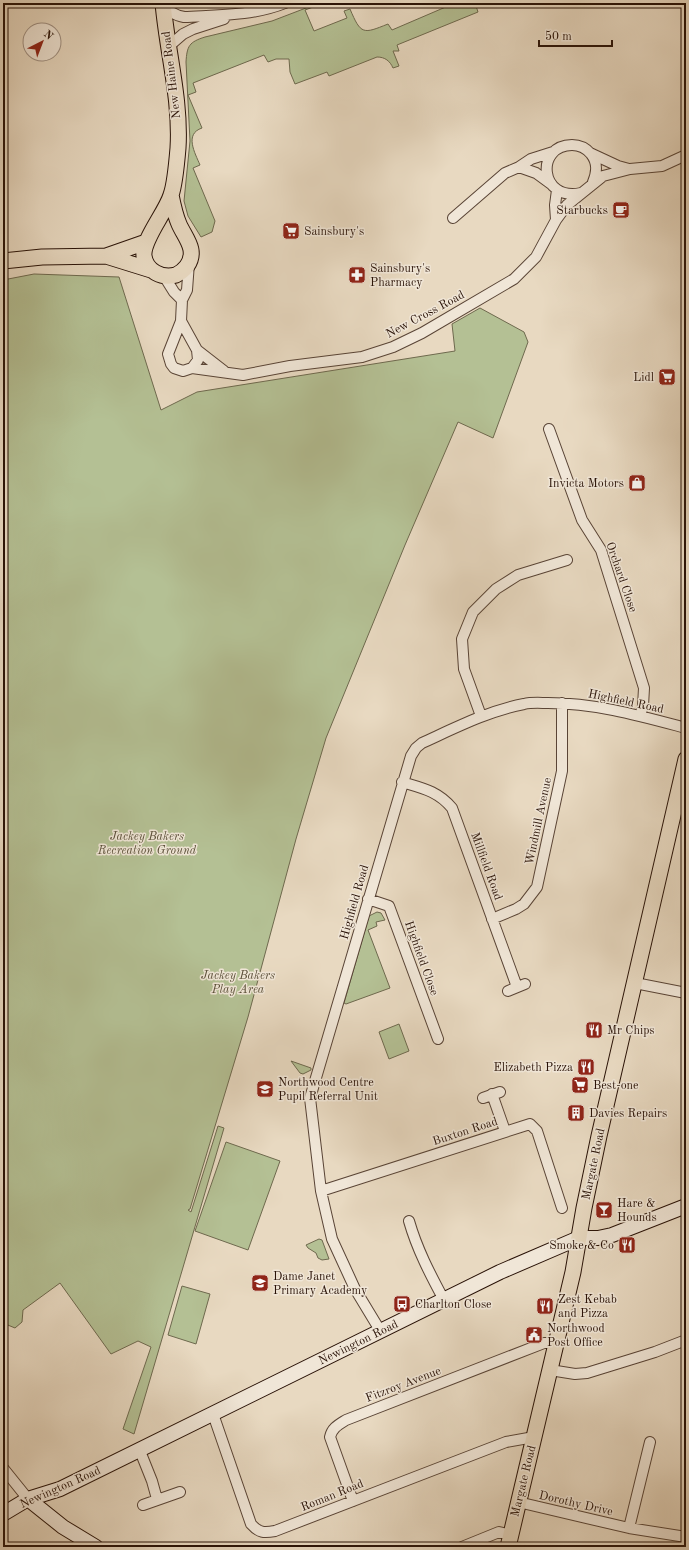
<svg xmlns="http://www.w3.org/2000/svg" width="689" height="1550" viewBox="0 0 689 1550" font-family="'Old Standard TT',serif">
<rect width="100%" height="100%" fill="#e8d9c1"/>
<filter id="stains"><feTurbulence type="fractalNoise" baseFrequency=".005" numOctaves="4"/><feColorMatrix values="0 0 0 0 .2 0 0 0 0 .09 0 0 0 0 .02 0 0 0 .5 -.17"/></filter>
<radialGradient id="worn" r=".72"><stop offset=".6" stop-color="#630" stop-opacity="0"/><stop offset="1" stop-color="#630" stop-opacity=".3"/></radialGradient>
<path fill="#b4c094" stroke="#6e694e" d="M319,3H324L305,10L314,31L347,18L344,11L350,9C361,35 363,34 388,24L392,30L455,3H475L478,12L397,45L399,51H393L399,66L393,68C390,61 385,57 377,57L329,76L327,72L295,84L290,72L289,59H276L268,62L264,55L193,83L196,92L188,95L202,128C184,134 195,153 200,165L193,168L215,221L212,232L201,237L188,216L184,201L190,141L186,62C187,46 189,42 205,37L272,21Z
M34,274L119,277L161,410L197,392L455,351L452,324L480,308L524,332L528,342L493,438L458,422L405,545L326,738L296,839L248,1017L190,1209L188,1210L191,1212L218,1126L224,1128L134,1434L123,1429L151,1347L138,1341L111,1354L60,1283L23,1310L22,1322L15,1328L3,1323V280Z
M377,912L381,913L385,920L376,922L377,926L368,930L390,988L346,1004L344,1003L369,916Z
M399,1024L409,1051L389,1059L379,1032Z
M291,1061L311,1068V1070L303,1074L300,1073Z
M226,1142L280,1161L248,1250L195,1231Z
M319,1239L322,1240L329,1259L322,1260L318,1258L316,1253L308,1248L306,1245Z
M182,1286L210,1294L196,1344L168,1335Z"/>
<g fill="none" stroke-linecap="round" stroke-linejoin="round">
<defs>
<path id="street" d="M163,4C170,12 174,15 184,17C219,15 252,16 285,3
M168,47L183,34L193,29L224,19
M590,153L618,166L629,169
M519,167L536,173L551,184
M581,193C539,202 535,145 572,145C579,145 586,148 591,154C598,163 597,172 593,182
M453,218L505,173L519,167L531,159L553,152
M556,220L555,205L557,190
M189,263L187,290L182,300L181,321L168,354L171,364L174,368L183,371L192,368L198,360L197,350
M164,276L174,292L182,300
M181,321L197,350L224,371
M192,368L243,375L290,366L362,357L393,347L422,333L514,279L536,257L556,220L567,205L603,176L630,169L662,166L686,155
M549,429L582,520L601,550L644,688L643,706L640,716
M481,716L464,669L462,639L473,612L496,589L518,575L567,560
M402,782C422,788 438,791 452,808L517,987
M368,899L389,906L438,1039
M492,919L516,909L524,904L537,887L562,771V703
M635,983L686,993
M508,991L525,984
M492,1094L505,1131
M483,1098L500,1092
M321,1191L530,1124L537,1131L562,1208
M409,1221C417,1249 430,1274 444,1300
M381,1332L355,1289L332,1239L321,1191L310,1098L411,756L416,748L422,743C455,728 488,711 524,704C532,702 541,703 548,703C596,703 641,716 686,728
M550,1370L575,1374L587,1373L655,1352L686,1340
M213,1414L251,1524C259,1533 264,1533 275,1531L506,1442L534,1437
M140,1451L152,1481L157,1499
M3,1468L28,1499
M353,1501L330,1437C332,1428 338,1425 346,1420L544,1343H556
M518,1502L629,1528L686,1537
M143,1505L180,1492
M629,1528L650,1442
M462,1547L499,1532L511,1535"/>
<path id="secondary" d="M28,1499L63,1527L96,1547
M3,1514L28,1499L60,1489L500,1272L579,1238H598L612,1235L686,1206"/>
<path id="primary" d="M163,3C167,51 181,99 178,148C177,160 175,184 171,195C166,212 142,240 144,256C146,271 162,279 176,275C180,273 184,270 187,266C198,250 185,238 179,224C175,215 173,205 171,195
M106,256L146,242
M3,261L42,257L106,256L151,270
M508,1547L573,1272L584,1208L599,1136L686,759"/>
</defs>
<use href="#street" stroke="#594436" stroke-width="12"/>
<use href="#secondary" stroke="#291207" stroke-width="16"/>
<use href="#primary" stroke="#291207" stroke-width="17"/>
<use href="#street" stroke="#f0e6d7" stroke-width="10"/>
<use href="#secondary" stroke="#f0e6d7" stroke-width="14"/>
<use href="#primary" stroke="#e8d9c1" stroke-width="15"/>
</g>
<defs>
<symbol id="cafe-square" viewBox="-11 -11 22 22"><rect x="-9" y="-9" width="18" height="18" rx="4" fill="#8f2418" stroke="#f0e6d7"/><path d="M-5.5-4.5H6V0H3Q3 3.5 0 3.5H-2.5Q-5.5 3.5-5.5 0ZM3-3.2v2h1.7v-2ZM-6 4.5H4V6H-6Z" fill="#fff"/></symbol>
<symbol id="supermarket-square" viewBox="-11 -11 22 22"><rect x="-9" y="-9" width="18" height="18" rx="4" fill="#8f2418" stroke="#f0e6d7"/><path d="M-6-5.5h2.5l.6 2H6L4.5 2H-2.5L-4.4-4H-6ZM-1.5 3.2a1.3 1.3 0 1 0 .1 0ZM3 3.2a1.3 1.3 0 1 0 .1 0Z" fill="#fff"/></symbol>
<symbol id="pharmacy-square" viewBox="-11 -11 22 22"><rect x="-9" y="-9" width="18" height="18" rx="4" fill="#8f2418" stroke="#f0e6d7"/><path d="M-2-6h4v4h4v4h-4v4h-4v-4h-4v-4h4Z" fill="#fff"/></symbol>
<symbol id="shop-square" viewBox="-11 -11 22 22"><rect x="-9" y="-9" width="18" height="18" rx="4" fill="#8f2418" stroke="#f0e6d7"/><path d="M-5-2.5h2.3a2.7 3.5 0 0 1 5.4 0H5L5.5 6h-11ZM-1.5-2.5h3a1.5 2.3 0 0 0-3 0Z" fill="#fff"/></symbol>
<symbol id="restaurant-square" viewBox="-11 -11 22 22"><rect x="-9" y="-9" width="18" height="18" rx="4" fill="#8f2418" stroke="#f0e6d7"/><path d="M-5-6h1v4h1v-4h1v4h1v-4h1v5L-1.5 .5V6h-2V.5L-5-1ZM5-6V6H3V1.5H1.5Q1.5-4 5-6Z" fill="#fff"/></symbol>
<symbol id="school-square" viewBox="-11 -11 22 22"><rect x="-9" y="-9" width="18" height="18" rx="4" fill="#8f2418" stroke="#f0e6d7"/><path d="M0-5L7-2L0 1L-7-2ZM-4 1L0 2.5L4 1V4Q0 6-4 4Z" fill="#fff"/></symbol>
<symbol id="building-square" viewBox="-11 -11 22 22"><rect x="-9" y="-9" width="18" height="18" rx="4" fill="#8f2418" stroke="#f0e6d7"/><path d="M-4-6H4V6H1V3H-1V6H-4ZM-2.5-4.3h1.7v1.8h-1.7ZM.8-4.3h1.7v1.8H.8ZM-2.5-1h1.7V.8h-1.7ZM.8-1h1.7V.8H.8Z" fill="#fff"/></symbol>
<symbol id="bar-square" viewBox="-11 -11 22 22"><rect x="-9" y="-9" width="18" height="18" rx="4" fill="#8f2418" stroke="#f0e6d7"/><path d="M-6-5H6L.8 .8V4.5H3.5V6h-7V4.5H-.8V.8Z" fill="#fff"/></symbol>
<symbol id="bus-square" viewBox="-11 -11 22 22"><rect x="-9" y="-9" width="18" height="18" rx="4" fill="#8f2418" stroke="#f0e6d7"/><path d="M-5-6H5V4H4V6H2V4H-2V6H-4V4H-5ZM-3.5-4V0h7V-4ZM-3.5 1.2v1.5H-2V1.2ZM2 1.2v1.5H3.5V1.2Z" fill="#fff"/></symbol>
<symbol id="civic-square" viewBox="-11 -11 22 22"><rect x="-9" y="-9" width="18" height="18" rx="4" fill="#8f2418" stroke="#f0e6d7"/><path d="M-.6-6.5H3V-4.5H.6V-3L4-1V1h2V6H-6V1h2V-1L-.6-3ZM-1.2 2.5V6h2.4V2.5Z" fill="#fff"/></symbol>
</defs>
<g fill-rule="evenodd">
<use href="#cafe-square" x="611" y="200" width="20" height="20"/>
<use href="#supermarket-square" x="281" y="221" width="20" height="20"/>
<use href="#pharmacy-square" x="347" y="265" width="20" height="20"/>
<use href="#supermarket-square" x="657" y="367" width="20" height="20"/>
<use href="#shop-square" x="627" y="473" width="20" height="20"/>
<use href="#restaurant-square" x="584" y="1020" width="20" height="20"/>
<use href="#restaurant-square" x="576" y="1057" width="20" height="20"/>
<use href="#supermarket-square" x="570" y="1075" width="20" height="20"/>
<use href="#school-square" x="255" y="1079" width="20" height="20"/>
<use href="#building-square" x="566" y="1103" width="20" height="20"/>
<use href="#bar-square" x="594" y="1200" width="20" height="20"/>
<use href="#restaurant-square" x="617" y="1235" width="20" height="20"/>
<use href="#school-square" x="250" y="1273" width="20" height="20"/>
<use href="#bus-square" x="392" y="1294" width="20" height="20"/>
<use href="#restaurant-square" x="535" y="1296" width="20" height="20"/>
<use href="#civic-square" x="524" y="1325" width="20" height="20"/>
</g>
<g text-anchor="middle" stroke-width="3" stroke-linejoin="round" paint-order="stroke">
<g font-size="12" fill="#291207" stroke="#f0e6d7">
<text transform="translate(171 75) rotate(-97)" y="4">New Haine Road</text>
<text transform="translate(425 314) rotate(-28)" y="4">New Cross Road</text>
<text transform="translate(622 577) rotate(71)" y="4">Orchard Close</text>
<text transform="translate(626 701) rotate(12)" y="4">Highfield Road</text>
<text transform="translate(538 821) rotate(-78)" y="4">Windmill Avenue</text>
<text transform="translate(487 866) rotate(70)" y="4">Millfield Road</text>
<text transform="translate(354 902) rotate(-74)" y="4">Highfield Road</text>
<text transform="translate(422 958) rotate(70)" y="4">Highfield Close</text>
<text transform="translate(465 1131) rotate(-18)" y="4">Buxton Road</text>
<text transform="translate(593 1164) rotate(-78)" y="4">Margate Road</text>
<text transform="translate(358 1342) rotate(-26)" y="4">Newington Road</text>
<text transform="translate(403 1384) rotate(-21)" y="4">Fitzroy Avenue</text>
<text transform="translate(523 1481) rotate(-76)" y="4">Margate Road</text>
<text transform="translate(60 1487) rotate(-24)" y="4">Newington Road</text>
<text transform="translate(332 1495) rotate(-22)" y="4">Roman Road</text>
<text transform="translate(576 1503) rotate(13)" y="4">Dorothy Drive</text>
</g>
<g font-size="12" fill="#291207" stroke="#f0e6d7" text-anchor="start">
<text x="608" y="214" text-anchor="end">Starbucks</text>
<text x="304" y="235">Sainsbury's</text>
<text x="370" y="272">Sainsbury's<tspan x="370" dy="14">Pharmacy</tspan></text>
<text x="654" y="381" text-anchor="end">Lidl</text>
<text x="624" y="487" text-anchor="end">Invicta Motors</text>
<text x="607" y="1034">Mr Chips</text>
<text x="573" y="1071" text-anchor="end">Elizabeth Pizza</text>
<text x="278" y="1086">Northwood Centre<tspan x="278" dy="14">Pupil Referral Unit</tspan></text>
<text x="593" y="1089">Best-one</text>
<text x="589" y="1117">Davies Repairs</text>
<text x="617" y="1207">Hare &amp;<tspan x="617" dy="14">Hounds</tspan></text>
<text x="614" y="1249" text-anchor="end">Smoke &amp; Co</text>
<text x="273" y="1280">Dame Janet<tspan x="273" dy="14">Primary Academy</tspan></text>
<text x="558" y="1303">Zest Kebab<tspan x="558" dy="14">and Pizza</tspan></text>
<text x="415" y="1308">Charlton Close</text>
<text x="547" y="1332">Northwood<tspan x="547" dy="14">Post Office</tspan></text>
</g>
<g font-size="12" font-style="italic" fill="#5a4f38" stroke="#f0e6d7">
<text x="147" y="840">Jackey Bakers<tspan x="147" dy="14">Recreation Ground</tspan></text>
<text x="238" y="979">Jackey Bakers<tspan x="238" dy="14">Play Area</tspan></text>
</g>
</g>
<rect width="689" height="1550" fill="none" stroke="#e8d9c1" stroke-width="16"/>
<rect x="4" y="4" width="681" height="1542" fill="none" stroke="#291207" stroke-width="2"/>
<rect x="8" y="8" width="673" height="1534" fill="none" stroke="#291207"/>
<g transform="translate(42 42) rotate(42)"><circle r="19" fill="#f0e6d7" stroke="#a09184"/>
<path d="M0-3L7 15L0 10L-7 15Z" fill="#8f2418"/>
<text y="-6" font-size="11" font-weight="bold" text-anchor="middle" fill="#291207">N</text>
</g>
<path d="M539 40v6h73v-6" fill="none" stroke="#291207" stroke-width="2"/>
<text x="545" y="40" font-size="12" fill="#291207" stroke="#f0e6d7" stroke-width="3" paint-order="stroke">50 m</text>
<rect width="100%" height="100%" filter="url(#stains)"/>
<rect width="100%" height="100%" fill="url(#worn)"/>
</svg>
